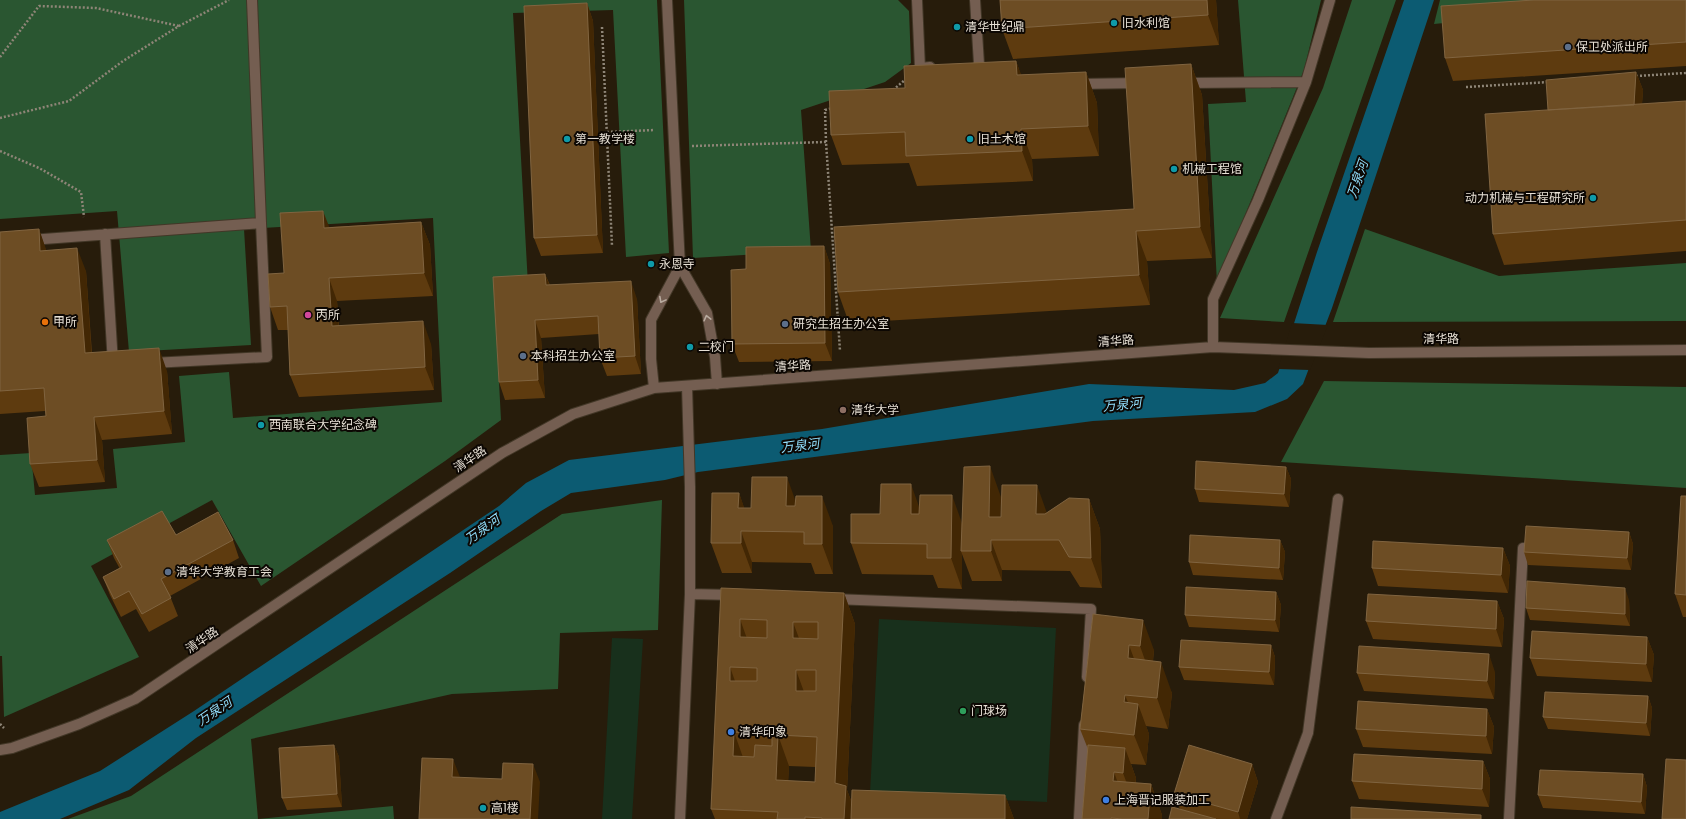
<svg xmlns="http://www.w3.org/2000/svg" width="1686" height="819" viewBox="0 0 1686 819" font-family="Poppins,'Noto Sans SC',sans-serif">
<rect width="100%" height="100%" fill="#271c0b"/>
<path fill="#18301c" d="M879,619L1056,628L1047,802L870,794Z
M612,638L643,639L632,819H602Z"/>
<path fill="#2a5631" d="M0,0H657L669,253L626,257L613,10L513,13L528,285L494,287L501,420L445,461L261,586L212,500L91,566L139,657L4,717L2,656H0V455L31,453L35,495L117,488L113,449L185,442L179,376L229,372L233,418L442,402L433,218L244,229L251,345L129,352L117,211L0,219Z
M684,0H898L909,11L911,63L885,82L801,110L811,251L693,258Z
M1238,0H1321L1304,70L1217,284L1208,104L1246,102Z
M1352,0H1396L1284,322L1220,318L1323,88Z
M1440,0H1535L1536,14L1434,24Z
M1365,229L1499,276L1686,263V321L1333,322Z
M1324,381L1686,387V488L1281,462Z
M662,500L658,630L560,633L558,689L452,694L251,739L258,819L393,806L394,819H68L131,796L562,514Z"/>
<path fill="#0c5b72" d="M1404,0H1434L1332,308L1303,384L1287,399L1255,412L1093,421L698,472L665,480L571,493L541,511L450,573L196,738L129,790L60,819H0V812L100,771L194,711L499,506L526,483L569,460L822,429L1089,384L1234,390L1265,383L1278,373L1317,252Z"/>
<path fill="#271c0b" d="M1292,323L1328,325L1310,370L1278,369Z"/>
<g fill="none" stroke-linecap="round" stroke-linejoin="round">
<defs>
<path id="minor" d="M667,0L680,266L707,313L715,357L717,384
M917,0L920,68L930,67
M975,0L979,64
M1185,83L1306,82
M1077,84L1139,83
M105,234L113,364
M30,240L261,223L252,0
M1213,347V299L1258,200L1306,82L1330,0
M152,363L267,357L261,223
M654,388L651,359V320L680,266
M690,594L734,595
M834,599L1091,609L1087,677
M0,750L12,748L79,724L135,699L502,453L573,414L654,388L1213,347L1369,353L1686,350
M680,819L690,594V487L687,386
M1079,819L1084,725
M1276,819L1308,733L1338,499
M1509,819L1523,548"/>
</defs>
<use href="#minor" stroke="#423727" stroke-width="12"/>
<path stroke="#8e8577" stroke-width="2.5" stroke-dasharray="2 2" stroke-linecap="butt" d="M602,27L612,246
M0,57L39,6L96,8L179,26
M1636,76L1686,73
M1466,87L1549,82
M893,90L906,79
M0,118L69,101L123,61L179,26L229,0
M607,132L654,130
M826,142L825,110L833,108
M692,146L826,142L840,351
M0,151L39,168L81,192L84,217
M0,724L4,728"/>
<use href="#minor" stroke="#745e51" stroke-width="10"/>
</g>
<path fill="#5e3b0f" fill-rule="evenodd" d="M1000,0H1216L1219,45L1013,59L1002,29Z
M1686,0V66L1453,81L1445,58Z
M587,3L593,21L603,253L541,256L534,238Z
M1016,61L1021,75L1086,72L1097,103L1099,156L1032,159L1033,181L917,186L909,163L842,165L831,135L905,88Z
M1191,64L1202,95L1212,258L1147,261L1150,305L849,323L838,292L1134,209Z
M1636,72L1643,90L1642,104L1686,101V251L1504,265L1493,234Z
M421,222L430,245L433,296L337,301L339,326L431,344L434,390L299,397L290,375L288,330H278L270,307L284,273L330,227Z
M39,229L46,251L86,271L92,353L167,371L172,434L102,440L105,482L39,487L30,464L46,416L45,411L0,414V232Z
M824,246L830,264L832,361L739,362L732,344Z
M545,274L550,285L637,299L641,374L607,376L600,358L599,334L541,338L545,398L505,400L499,382Z
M1286,467L1291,479L1289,507L1199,502L1195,489Z
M739,493L744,508H751L795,501L833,526V574H815L811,563L752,562V573H722L711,543Z
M1686,496V617H1683L1675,594Z
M1001,497L1000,517L1047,513L1089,499L1100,529L1102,588L1080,587L1070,571L1002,570V581H972L962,554V589L938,588L933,575L862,574L851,543L880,514L920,507L962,524Z
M1629,532L1633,544L1631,570L1528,565L1524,552Z
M176,535L233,540L239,558L170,596L178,616L149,632L136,609L121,617L110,595L103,577L120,569L114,558L107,540Z
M1280,540L1285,552L1283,580L1193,575L1189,562Z
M1503,548L1510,566L1508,593L1378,586L1372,568Z
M721,588L844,593L855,624L847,790L852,803L1005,795L1014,819H715L711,809ZM789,766L815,767V782L788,781Z
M1276,592L1281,605L1279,632L1189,627L1185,615Z
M1629,600L1630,626L1530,620L1526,608Z
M1497,601L1504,619L1502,647L1373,639L1366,621Z
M1093,614L1154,650L1153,661L1172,693L1168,729L1146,726L1149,734L1146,765L1131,764L1136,778V783L1151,784L1162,815V819H1082L1088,749L1080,729Z
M1647,637L1654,655L1652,682L1537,676L1530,658Z
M1271,645L1275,657L1274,685L1184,680L1179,667Z
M1495,672L1494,699L1364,691L1357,673Z
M1648,696L1652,708L1650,736L1548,729L1543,717Z
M1487,709L1494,727L1492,754L1363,747L1356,729Z
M334,745L339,757L342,807L287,810L282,798Z
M1483,761L1490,779L1489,807L1359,799L1352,781Z
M1252,764L1258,782L1247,819H1169L1180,809L1174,794Z
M1643,774L1647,787L1645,814L1543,808L1538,795Z"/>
<path fill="#422704" d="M1207,0H1216L1219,45L1208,15Z
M587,3L593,21L603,253L597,235Z
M1016,61L1027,91L1017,75Z
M1191,64L1202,95L1212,258L1200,227Z
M1086,72L1097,103L1099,156L1088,126Z
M1636,72L1643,90L1640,130L1634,112Z
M1021,129L1032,159L1033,181L1022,151Z
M323,211L332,234L324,228Z
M421,222L430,245L433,296L424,273Z
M39,229L47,252L40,251Z
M1136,231L1147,261L1150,305L1139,275Z
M824,246L830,264L832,361L825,343Z
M77,248L86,271L93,376L85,353Z
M545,274L552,292L546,285Z
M329,278L337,301L340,349L332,326Z
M631,281L637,299L641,374L635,356Z
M535,320L541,338L545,398L538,380Z
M423,321L431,344L434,390L425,367Z
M159,348L167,371L172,434L164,411Z
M94,417L102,440L105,482L97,460Z
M990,466L1001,497L1000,540L989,517Z
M1286,467L1291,479L1289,507L1284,494Z
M787,477L798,508L786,506Z
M911,484L922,515L911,514Z
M1037,485L1048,516L1036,514Z
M739,493L750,524L738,508Z
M952,495L963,526L961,551L962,554V589L951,558Z
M822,496L833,526V574L822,544Z
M1089,499L1100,529L1102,588L1091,558Z
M741,531L752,562V573L741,543Z
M1629,532L1633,544L1631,570L1627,558Z
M991,540L1002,570V581L991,551Z
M1280,540L1285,552L1283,580L1279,568Z
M1503,548L1510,566L1508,593L1501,575Z
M1625,588L1629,600L1630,626L1625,614Z
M1276,592L1281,605L1279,632L1275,620Z
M844,593L855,624L847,790L857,817V819H844L835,783Z
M1497,601L1504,619L1502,647L1496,629Z
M740,619L751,650L740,637Z
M1143,620L1154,650L1151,677L1140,646Z
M793,622L804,652L793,638Z
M1647,637L1654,655L1652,682L1646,664Z
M1129,645L1140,675L1128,658Z
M1271,645L1275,657L1274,685L1269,672Z
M1489,654L1495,672L1494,699L1487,681Z
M1161,662L1172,693L1168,729L1157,698Z
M730,667L741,698L730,681Z
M796,670L807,700L796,691Z
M1125,695L1136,723L1138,704L1149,734L1146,765L1134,735L1124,702Z
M1648,696L1652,708L1650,736L1646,723Z
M1487,709L1494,727L1492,754L1486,736Z
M734,732L745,763L733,756Z
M778,735L789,766L787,811L776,780Z
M334,745L339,757L342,807L337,794Z
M1125,748L1136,778L1134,803L1123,773Z
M453,759L460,777H452Z
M1483,761L1490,779L1489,807L1482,789Z
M533,764L540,782L538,819H530Z
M1252,764L1258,782L1247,819H1240L1238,812Z
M1114,772L1125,803L1113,781Z
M1643,774L1647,787L1645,814L1641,802Z
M1151,784L1162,815V819H1148Z
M1005,795L1014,819H1005Z"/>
<path fill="#6d4d24" stroke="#806440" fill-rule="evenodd" d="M1000,0H1207L1208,15L1002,29Z
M1534,0H1686V42L1445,58L1441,6Z
M587,3L597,235L534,238L524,6Z
M1016,61L1017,75L1086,72L1088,126L1021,129L1022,151L906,156L905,132L831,135L829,91L905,88L904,66Z
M1191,64L1200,227L1136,231L1139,275L838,292L834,227L1134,209L1125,68Z
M1636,72L1634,105L1548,110L1546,80Z
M1686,101V220L1493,234L1485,114Z
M323,211L324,228L421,222L424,273L329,278L332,326L423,321L425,367L290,375L287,306L270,307L268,274L284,273L280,213Z
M39,229L40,251L77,248L85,353L159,348L164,411L94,417L97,460L30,464L27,418L46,416L44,388L0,391V232Z
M824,246L825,343L732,344L731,270L746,269V247Z
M545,274L546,285L631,281L635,356L600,358L598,316L535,320L538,380L499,382L493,277Z
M1196,461L1286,467L1284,494L1195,489Z
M990,466L989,517H1001L1002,485H1037L1036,514H1045L1069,498L1089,499L1091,558L1069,557L1059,540H991V551H961L964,467Z
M752,477H787L786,506H795L796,496H822V544H804V532L741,531V543H711L712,493H739L738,508H751Z
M881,484H911V514H919L920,495H952L951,558H927V544L851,543V514H880Z
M1681,496H1686V595L1675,594Z
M162,511L176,535L218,512L233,540L161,579L171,598L142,614L129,591L114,599L103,577L122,567L107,540Z
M1526,526L1629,532L1627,558L1524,552Z
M1190,535L1280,540L1279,568L1189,562Z
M1373,541L1503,548L1501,575L1372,568Z
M1527,581L1625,588V614L1526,608Z
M1186,587L1276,592L1275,620L1185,615Z
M721,588L844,593L835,783L846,786L844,819H822V818L805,817V819H777L778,812L711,809ZM740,619L767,620V638L740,637ZM793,622H818V639L793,638ZM730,667L757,668V681H730ZM796,670H816V691H796ZM734,732L772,734V746L755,745L754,757L733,756ZM778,735L817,737L815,782L776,780Z
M1368,594L1497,601L1496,629L1366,621Z
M1093,614L1143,620L1140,646L1129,645L1128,658L1161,662L1157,698L1125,695L1124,702L1138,704L1134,735L1080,729Z
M1532,631L1647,637L1646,664L1530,658Z
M1181,640L1271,645L1269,672L1179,667Z
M1359,646L1489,654L1487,681L1357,673Z
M1545,692L1648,696L1646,723L1543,717Z
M1358,701L1487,709L1486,736L1356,729Z
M334,745L337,794L282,798L279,748Z
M1088,745L1125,748L1123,773L1114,772L1113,781L1151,784L1148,819H1123L1111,818V819H1082Z
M1189,745L1252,764L1238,812L1174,794Z
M1354,754L1483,761L1482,789L1352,781Z
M422,758L453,759L452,777L502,779L503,763L533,764L530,819H419Z
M1666,759L1686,760V819H1662Z
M1540,770L1643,774L1641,802L1538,795Z
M852,790L1005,795V819H851Z
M1172,807L1216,819H1169Z
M1351,807L1481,815V819H1351Z"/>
<defs><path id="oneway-chevron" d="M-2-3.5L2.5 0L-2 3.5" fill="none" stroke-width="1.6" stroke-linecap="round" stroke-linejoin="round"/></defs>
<g stroke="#b9aca0">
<use href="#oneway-chevron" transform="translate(662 300) rotate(118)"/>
<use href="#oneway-chevron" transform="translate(707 318) rotate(-104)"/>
</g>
<g fill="#0f9aa8" stroke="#0c0703" stroke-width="1.5">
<circle cx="1114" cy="23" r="4"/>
<circle cx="957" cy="27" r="4"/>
<circle cx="567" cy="139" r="4"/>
<circle cx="970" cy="139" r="4"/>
<circle cx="1174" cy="169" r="4"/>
<circle cx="1593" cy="198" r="4"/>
<circle cx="651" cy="264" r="4"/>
<circle cx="690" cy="347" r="4"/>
<circle cx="261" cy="425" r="4"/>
<circle cx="483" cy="808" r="4"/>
</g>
<g fill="#5c6f8a" stroke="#0c0703" stroke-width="1.5">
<circle cx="1568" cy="47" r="4"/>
<circle cx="785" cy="324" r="4"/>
<circle cx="523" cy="356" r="4"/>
<circle cx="168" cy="572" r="4"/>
</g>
<circle fill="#d1479c" stroke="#0c0703" stroke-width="1.5" cx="308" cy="315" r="4"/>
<circle fill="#e8710a" stroke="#0c0703" stroke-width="1.5" cx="45" cy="322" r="4"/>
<circle fill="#8d6e63" stroke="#0c0703" stroke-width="1.5" cx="843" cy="410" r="4"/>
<circle fill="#2e9e5b" stroke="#0c0703" stroke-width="1.5" cx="963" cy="711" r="4"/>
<g fill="#3f7fe0" stroke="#0c0703" stroke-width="1.5">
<circle cx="731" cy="732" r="4"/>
<circle cx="1106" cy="800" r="4"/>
</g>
<g text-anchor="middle" stroke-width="4" stroke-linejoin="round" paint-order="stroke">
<g font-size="12" fill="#e7e0d5" stroke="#0c0703" text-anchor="start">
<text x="1122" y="27">旧水利馆</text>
<text x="965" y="31">清华世纪鼎</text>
<text x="1576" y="51">保卫处派出所</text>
<text x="575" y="143">第一教学楼</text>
<text x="978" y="143">旧土木馆</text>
<text x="1182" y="173">机械工程馆</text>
<text x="1585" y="202" text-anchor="end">动力机械与工程研究所</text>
<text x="659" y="268">永恩寺</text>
<text x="316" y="319">丙所</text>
<text x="53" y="326">甲所</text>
<text x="793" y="328">研究生招生办公室</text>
<text x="698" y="351">二校门</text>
<text x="531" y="360">本科招生办公室</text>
<text x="851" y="414">清华大学</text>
<text x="269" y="429">西南联合大学纪念碑</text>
<text x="176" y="576">清华大学教育工会</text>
<text x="971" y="715">门球场</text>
<text x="739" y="736">清华印象</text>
<text x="1114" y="804">上海晋记服装加工</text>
<text x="491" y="812">高1楼</text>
</g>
<g font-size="12" fill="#e7e0d5" stroke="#0c0703">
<text x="1441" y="343">清华路</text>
<text transform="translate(1116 341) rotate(-4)" y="4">清华路</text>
<text transform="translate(793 366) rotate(-4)" y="4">清华路</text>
<text transform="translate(470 459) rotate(-34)" y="4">清华路</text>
<text transform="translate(202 640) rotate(-34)" y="4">清华路</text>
</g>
<g font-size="13" font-style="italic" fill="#91defc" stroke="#0c0703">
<text transform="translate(1357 179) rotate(-71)" y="5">万泉河</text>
<text transform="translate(1122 404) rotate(-6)" y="5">万泉河</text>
<text transform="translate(800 445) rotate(-7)" y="5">万泉河</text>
<text transform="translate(482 529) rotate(-35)" y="5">万泉河</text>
<text transform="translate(214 711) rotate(-34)" y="5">万泉河</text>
</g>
</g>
</svg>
